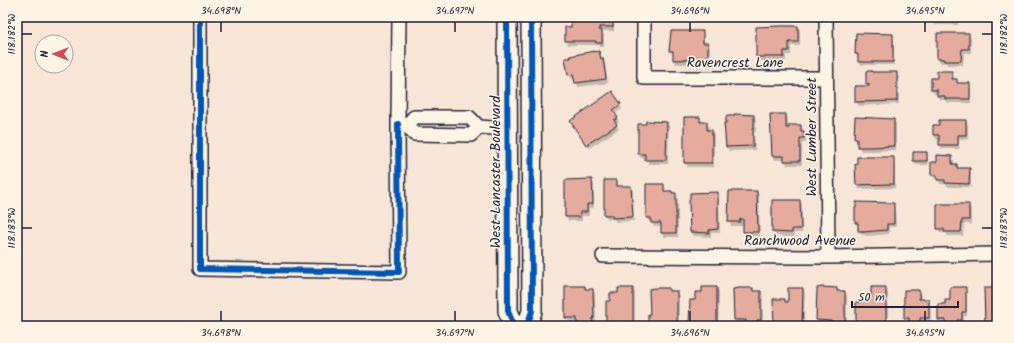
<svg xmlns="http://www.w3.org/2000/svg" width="1014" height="343" viewBox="0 0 1014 343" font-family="Kalam,sans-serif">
<rect width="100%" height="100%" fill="#f7e6d7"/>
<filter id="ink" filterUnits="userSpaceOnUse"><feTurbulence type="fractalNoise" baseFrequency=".025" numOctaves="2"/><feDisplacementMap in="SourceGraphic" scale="8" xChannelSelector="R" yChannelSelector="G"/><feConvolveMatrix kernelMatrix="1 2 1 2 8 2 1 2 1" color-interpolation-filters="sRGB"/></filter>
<g filter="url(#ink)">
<path fill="#0003" d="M572,17H614V31H602L604,35V47H600L599,45H568L566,41V28H572Z
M671,17H716V20L674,22Z
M857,17H889V20H858Z
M932,17H966V20H958V25H935L932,21Z
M798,27L800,31V46H791V55H786V61H760L757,56Z
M672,32H702L704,36V44H707L710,48V63L676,64L674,60V55L670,51Z
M938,34H968L971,38V53H964L963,65H947L946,63H941L938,59Z
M892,35L894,40V65H861L856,54Z
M599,52L602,59L605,63L608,83L578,87L575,78L572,79L569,75L567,59Z
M952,72L954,76V80H956L959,84H969L971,88V103H948L946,100H940L938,94H934L932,90V79H938Z
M872,73H896L899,77V104L859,106L856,102L869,87L867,84Z
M620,105L622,109L614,114L619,122L616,124L619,129L589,148L574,126Z
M786,115L788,119V126H801L806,136V142H802V165H787L785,160H775L773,156Z
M754,116L756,120V132H754L755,150L729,151L727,146V124Z
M699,118L702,122L707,123L709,127V131H711L714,135V167H688L685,163Z
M894,120L896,124V150L874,151H861L855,138Z
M966,121L968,125V139H959V149H942L940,145V139H936L934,135V126Z
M667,123L669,127L668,164H649L646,158H641L639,154Z
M914,153H926L928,157V165H916L914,161Z
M952,157L954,161V165H957L959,169H969L971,173V187H948L946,184H940L938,179H935L932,175L938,163Z
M893,158L895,162V188L859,189L857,185L856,165Z
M592,180L594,185V208H589V216H582V221H568L566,217V181Z
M616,181L619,187H631L633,191L634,221L616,222L614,219H608L605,215Z
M647,185H663L666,192H672L673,194H675L678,199V237H664L662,233V227H654L652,222H649L647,218Z
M757,192L759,196L760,236H746L744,232V226H731L729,221Z
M717,193L719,197L720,233H711V237L693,236L691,232Z
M800,201L802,205V233H794V237L776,236L773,232Z
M893,204L895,209L896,227H889V234L867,236L861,234L856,222Z
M968,205L971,209V224H964L963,236H948L946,233H940L938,228Z
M585,287L586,290H593L595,294L596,322H594V326H579L578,322H569L566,318Z
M717,288L719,292L718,326H691L696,301L703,293Z
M885,288L888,293V326H858L862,303L872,298Z
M965,288L967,292V316H964V324H959V326H947V324H941L939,320L946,305Z
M633,289L635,293V326H608L607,302H611L619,294Z
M668,289L670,292H676L679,296V326H649L651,315Z
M752,289L754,292H760L763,296V324H759V326H747V324H737L735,320Z
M803,289L805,293L804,326H775L784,300L786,303H789Z
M836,289L838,292H845L847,296V326L820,324L817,320Z
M918,291L921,295V300H928L930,304L931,322H922V326H911L910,322H908L905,318Z"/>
<path fill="#e5ac9e" stroke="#22223b" d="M571,17H613V27H599V30H602V43H596V41H565V27H571Z
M670,17H707V18H670Z
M931,17H956V21H931Z
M781,26H798V42H789V51H784V57H756V27Z
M671,31H703V43H708V59L673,60V51H669Z
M856,33L893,34V62H858V54H855Z
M937,33H969V49H962L961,61H944V59H937Z
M594,51V52L599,51L601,59L603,58L606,79L575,83L573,74L568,75L565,58H571L570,56Z
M866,71H872V72H897V101L855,102V86H869V84H866Z
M937,71H952V79H957V83H970V99H945V96H937V90H931V78H937Z
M612,91L621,104L613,110L618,118L614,120L617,125L586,145L570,121Z
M734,114L754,115V128H753V146L726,147L724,123H726V116H734Z
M770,114H786V128H789V125H801V131H804V138H800V161H784V156H772Z
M684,117H700V122H707V130H712V163H684Z
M855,117L894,119V146L872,147H857V138H854Z
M939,120H966V135H958V145H939V135H933V125H939Z
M646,121L667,122L666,160H645V154H638V124H646Z
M913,152H927V161H913Z
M937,155L952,156V164H957V168H970L969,184L945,183V180H937V175H931V162H937Z
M857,157H894V184L856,185L855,164H857Z
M592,179L593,204H587V212H580V217H565V180Z
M604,180H617V186H631L633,217L612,218V215H604Z
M646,184H664V191H672V193H676V233H661V223H651V218H646Z
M729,191H757L758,232H743V219H740V222H728Z
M718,192V229L709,230V233L690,232L689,200H690V193Z
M772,200H800L801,229H792V233L772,232Z
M856,202L894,203V224H887V230L863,232V231H858V223H855V208H856Z
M937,204H969V220H962L961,232H944V229H937Z
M565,286H585V289H593L594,318H593L592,325H577V318H565Z
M702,287H717V325L716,326L689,325L690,300H695V292H702Z
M822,287L837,288V291H845V326H831V321L816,320L817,288Z
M871,287H886V326H856V302H861V297H871Z
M950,287H966V312H962V320H957V326H946V320H938V304H945V300H950Z
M618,288H633V324H606V301H610V293H618Z
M655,288H669V291H677V326H648V314H650L649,289Z
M739,288H753V291H761V320H757V326H746V320H734L733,289Z
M788,288H803L802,326H774L773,299H785V302H788Z
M984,288H997V326H985Z
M904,290H919V299H929V318H920V325H909V318H904Z"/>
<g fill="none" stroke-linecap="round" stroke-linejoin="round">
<defs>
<path id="street" d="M200,17V269L399,272L398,124
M399,17L398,124L406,125
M644,17V78H826
M826,17L828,257
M479,127L471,135L414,134L407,125L414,117H469L479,127L507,129
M603,256L828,257L997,254"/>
<path id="secondary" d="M507,17L508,311L514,326
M527,326L532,311L531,17"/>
</defs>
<use href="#street" stroke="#22223b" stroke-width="16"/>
<use href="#secondary" stroke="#22223b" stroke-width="22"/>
<use href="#street" stroke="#fcf5e5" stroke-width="13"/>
<use href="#secondary" stroke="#fcf5e5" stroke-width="19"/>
<defs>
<path id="cycleway" d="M200,17V269L399,272L398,124
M507,17L508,311L514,326
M527,326L532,311L531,17"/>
</defs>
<use href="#cycleway" stroke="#fcf5e5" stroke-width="8"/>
<use href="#cycleway" stroke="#0057b8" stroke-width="6"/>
</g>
</g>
<path fill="none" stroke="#22223b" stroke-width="1.5" d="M221,22V32M455,22V32M690,22V32M925,22V32M22,34H32M982,34H992M22,228H32M982,228H992M221,311V321M455,311V321M690,311V321M925,311V321"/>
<g text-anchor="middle" stroke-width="3" stroke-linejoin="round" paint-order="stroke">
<g font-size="14" fill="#22223b" stroke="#fcf5e5">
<text x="735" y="67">Ravencrest Lane</text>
<text transform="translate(811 137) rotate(-90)" y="5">West Lumber Street</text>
<text transform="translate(495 172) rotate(-90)" y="5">West Lancaster Boulevard</text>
<text x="800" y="245">Ranchwood Avenue</text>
</g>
</g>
<rect width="1014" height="343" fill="none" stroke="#fcf5e5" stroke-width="44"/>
<g transform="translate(54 54) rotate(270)"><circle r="19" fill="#fcf5e5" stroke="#a5a1a1"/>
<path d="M0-3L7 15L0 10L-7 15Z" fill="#d1495b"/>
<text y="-6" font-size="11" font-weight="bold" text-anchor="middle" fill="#22223b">N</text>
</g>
<path d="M852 301v6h106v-6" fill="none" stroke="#22223b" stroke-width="2"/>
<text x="858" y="301" font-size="12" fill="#22223b" stroke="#fcf5e5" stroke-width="3" paint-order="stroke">50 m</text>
<rect x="22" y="22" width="970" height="299" fill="none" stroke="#22223b" stroke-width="1.5"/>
<g font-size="10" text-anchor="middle" fill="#22223b">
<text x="221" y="14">34.698°N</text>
<text x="455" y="14">34.697°N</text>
<text x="690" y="14">34.696°N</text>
<text x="925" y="14">34.695°N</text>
<text transform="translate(1003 34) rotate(-90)" y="4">118.182°W</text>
<text transform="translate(11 34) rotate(-90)" y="4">118.182°W</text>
<text transform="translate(1003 228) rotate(-90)" y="4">118.183°W</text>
<text transform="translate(11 228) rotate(-90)" y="4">118.183°W</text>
<text x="221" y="336">34.698°N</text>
<text x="455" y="336">34.697°N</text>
<text x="690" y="336">34.696°N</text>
<text x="925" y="336">34.695°N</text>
</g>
</svg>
